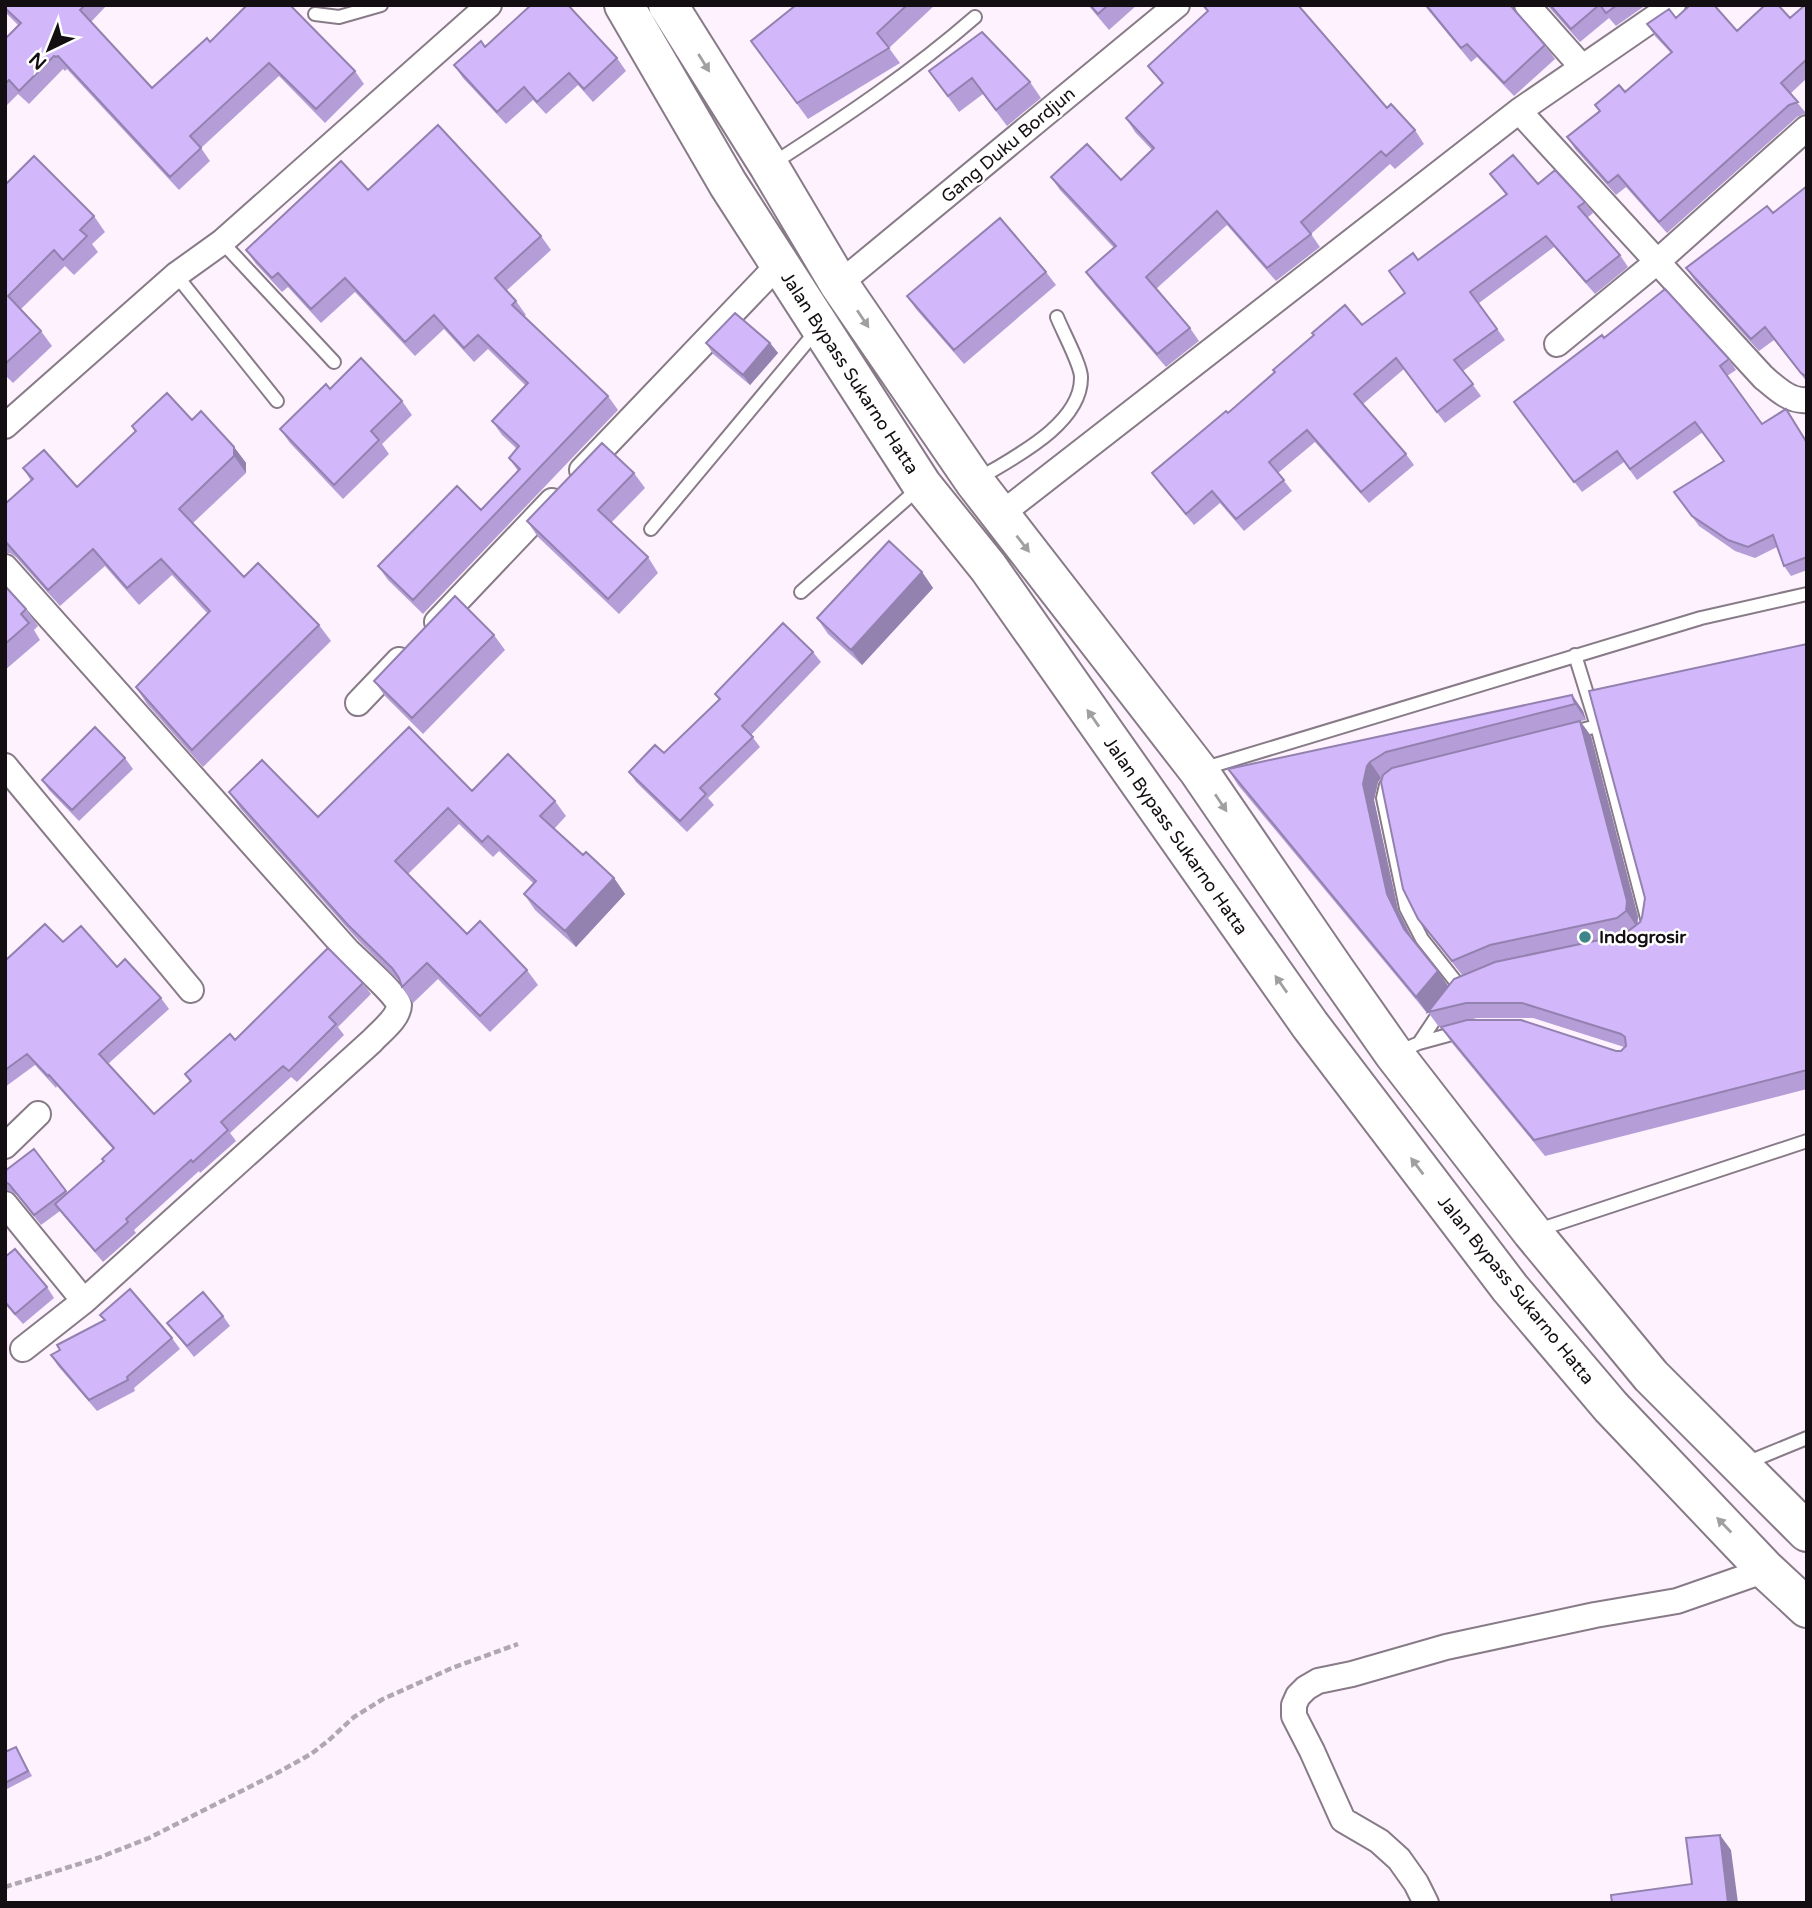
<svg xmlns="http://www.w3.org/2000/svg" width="1812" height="1908" viewBox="0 0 1812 1908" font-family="'Varela Round',sans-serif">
<rect width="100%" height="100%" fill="#fef2fe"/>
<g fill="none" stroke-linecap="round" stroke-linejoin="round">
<defs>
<path id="service" d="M315,14L339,17L381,5
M772,164C842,119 912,72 975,17
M222,242L334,362
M176,275L277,401
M978,479C1013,458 1082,424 1081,377C1081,365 1062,330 1057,317
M651,529L817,330
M801,592L919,488
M1575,655L1597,726
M1570,733L1597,726L1647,918
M1202,769L1701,618L1807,594
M1391,782L1386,785L1383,798L1406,908L1422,939L1460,987
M1419,1043L1463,1031
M1398,1052L1419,1043L1443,1007
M1538,1230L1807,1141
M1746,1463L1807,1438"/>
<path id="minor" d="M1527,5L1582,67
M1519,111L1763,377C1776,388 1790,402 1807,400
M839,284L1177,5
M1557,344L1657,262L1807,128
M5,426L176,275L222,242L489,5
M582,470L780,263
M1000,515L1519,111L1673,5
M5,567L348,951C357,960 398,996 399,1005C399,1018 380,1032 372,1041L84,1301L23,1349
M437,622L552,501
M358,703L399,660
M5,766L191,990
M5,1146L38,1114
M5,1204L84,1301
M1426,1903L1416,1883L1399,1859L1379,1841L1343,1820L1312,1751L1294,1716V1705L1298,1696L1306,1688L1318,1681L1352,1674L1446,1647L1595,1615L1677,1601L1766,1570"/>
<path id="trunk" d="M624,5L728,184L922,485L988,567L1310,1025L1510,1288L1611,1407L1766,1570L1807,1608
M668,5L769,166L839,284L974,481L1198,770L1335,970L1394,1054L1532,1232L1651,1376L1807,1532"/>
</defs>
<use href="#service" stroke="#887b88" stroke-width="16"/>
<use href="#minor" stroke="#887b88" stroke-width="28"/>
<use href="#trunk" stroke="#887b88" stroke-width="42"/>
<path stroke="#b1a7b0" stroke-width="4.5" stroke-dasharray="7 3.5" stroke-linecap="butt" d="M5,1887L98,1858L149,1838L277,1773L311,1754L328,1741L354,1717L383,1699L452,1668L518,1644"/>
<use href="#service" stroke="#fff" stroke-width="12"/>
<use href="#minor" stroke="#fff" stroke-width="24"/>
<use href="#trunk" stroke="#fff" stroke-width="38"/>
</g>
<path fill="#b59ed7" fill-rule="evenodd" d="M5,5H107L91,22L152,88L210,42L355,71L364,84L325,123L279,76L201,148L210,161L179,190L67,69L65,71L63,69L29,104L18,94L5,107V39L18,25L5,12Z
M796,5H935L889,48L900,63L808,119L751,41Z
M1088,5H1137L1109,30Z
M1203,5L1306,15L1387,108L1415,130L1424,144L1395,169L1390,164L1311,234L1320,247L1276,281L1227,225L1156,289L1190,328L1199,341L1166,367L1095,285L1086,272L1114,248L1060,190L1051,177L1121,180L1152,150L1135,132L1126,118L1162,84L1148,66L1208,12Z
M1424,5H1513V8L1545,45L1555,59L1514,96L1477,57L1471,62Z
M1547,5H1646L1616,26L1609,18L1580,42Z
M1807,5V78L1790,94L1806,113L1797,117L1667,233L1626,187L1616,195L1575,149L1567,137L1599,111L1595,105L1625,92L1671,53L1655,36L1647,24L1676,18L1737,31L1790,18Z
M485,47L617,58L626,71L593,102L578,85L546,114L533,100L506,124L463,78L454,65Z
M929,71L1030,82L1041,98L1007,126L983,94L959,112Z
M1490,174L1538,184L1585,202L1593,213L1587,218L1620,255L1628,267L1595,294L1554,247L1479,303L1505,340L1463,371L1481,396L1445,423L1404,369L1363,404L1406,454L1414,465L1369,503L1315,442L1278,473L1292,491L1244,531L1220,503L1194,525L1160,484L1152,473L1228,413L1362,325L1405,293L1389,271L1418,260L1506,195Z
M5,185L94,216L105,232L92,244L98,252L74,275L65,266L21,309L41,331L52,346L13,383L5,375Z
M1807,186V382L1774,340L1759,351L1695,281L1686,268L1773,213Z
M368,190L541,236L551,250L506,291L516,301L526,315L524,316L608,396L618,410L423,614L388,580L378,566L481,510L518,471L509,458L517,449L502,435L492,421L526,386L488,349L474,362L444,329L415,356L355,292L321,323L288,287L282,292L256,264L246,250Z
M1046,272L1056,285L964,364L916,309L907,296Z
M1604,338L1729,359L1736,370L1727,376L1762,424L1793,419L1807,441V570L1791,576L1784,566L1777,547L1755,558L1735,551L1699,526L1674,492L1724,462L1703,432L1637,480L1624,462L1582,492L1521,412Z
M706,343H770L778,353L750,385L713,354Z
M330,389L402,401L412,415L382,444L389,454L343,499L290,443L280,429Z
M192,420L234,447L246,463V473L193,523L244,577L319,625L331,641L203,767L147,704L136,687L208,614L172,575L139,605L105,566L60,606L16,557L10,553H5V504L31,481L23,468L77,487L135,432L132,426Z
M634,473L645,488L611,523L648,557L658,573L619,614L538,537L527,521Z
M922,572L933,588L862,665L828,634L817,618Z
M5,586L26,609L38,626L34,630L40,640L5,670Z
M494,635L505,650L423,734L385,696L374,681Z
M1807,644V1089L1545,1156L1452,1043L1441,1027L1455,1024L1439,1027L1428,1012L1427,1013L1238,785L1228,769L1572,695L1583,711L1586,720L1580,721L1591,736L1638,917L1637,924L1640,922ZM1382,777L1418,919L1462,975L1448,986L1412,939L1398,910L1374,800L1378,782ZM1477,1018H1533L1624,1047L1621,1051H1616L1469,1020Z
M813,652L821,662L751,735L760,747L708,798L714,805L687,832L636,782L629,772L664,753L719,700L715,694Z
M125,758L133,769L79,821L49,790L42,780Z
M472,791L555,801L566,816L554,829L583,855L614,878L625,894L576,947L535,910L524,894L534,884L499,851L493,857L459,824L408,874L467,934L527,970L538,985L490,1032L438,979L413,1003L402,987L400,982L359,941L240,808L229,792L318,817Z
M63,942L117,967L161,998L169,1009L108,1064L154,1114L190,1081L185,1074L235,1040L363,983L371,994L338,1027L344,1035L297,1082L291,1077L230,1133L236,1141L200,1173L199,1171L134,1230L136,1233L103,1262L60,1211L41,1225L17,1195L5,1189V1171L34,1149L67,1193L104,1162L113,1149L57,1086L56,1088L35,1065L5,1087V957L7,959Z
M5,1257L47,1287L54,1298L23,1324L5,1304Z
M100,1315L172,1338L180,1349L134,1388L135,1391L97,1411L58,1366L51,1355L104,1320Z
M223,1316L230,1326L194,1357L167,1323Z
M16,1747L32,1776L5,1790V1752Z"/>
<path fill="#9381af" d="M770,343L778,353L750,385L743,375Z
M234,447L246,463V473L234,456Z
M922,572L933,588L862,665L851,650Z
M1572,695L1583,711L1586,720L1575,704Z
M1580,721L1591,736L1638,917L1637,927L1626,911Z
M1370,762L1381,778L1378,782L1374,800L1398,910L1415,944L1404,929L1387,894L1363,784L1367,766Z
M614,878L625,894L576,947L565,931Z
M1438,971L1449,987L1427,1013L1416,997Z
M1720,1835L1731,1850L1738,1903H1728Z"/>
<path fill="#d2b8fa" stroke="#9381af" stroke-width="2" d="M5,5H85L80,10L152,88L207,38L210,42L247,5H290L355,71L316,109L269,63L190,136L201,148L170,177L58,56L56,57L54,56L19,91L9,80L5,84V39L21,23L5,8Z
M531,5H568L617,58L584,89L569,73L537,102L524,87L497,112L454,65L481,41L485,47Z
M796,5H907L877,33L889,48L797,103L751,41Z
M1090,5H1108L1098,14Z
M1203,5H1298L1387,108L1391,104L1415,130L1386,156L1381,151L1301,222L1311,234L1267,268L1217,211L1146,277L1190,328L1157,354L1086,272L1116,246L1051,177L1087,144L1121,180L1154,148L1126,118L1163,83L1148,66L1208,11Z
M1426,5H1510L1545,45L1504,83L1467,44L1461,48Z
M1550,5H1599L1571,29Z
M1600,5H1617L1606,13Z
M1690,5H1714L1737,31L1765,5H1778L1790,18L1805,5H1807V59L1781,83L1798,102L1789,105L1659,222L1618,175L1608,183L1567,137L1600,111L1595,105L1619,85L1625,92L1672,52L1647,24L1669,9L1676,18Z
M982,32L1030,82L996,110L972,78L948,96L929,71Z
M438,125L541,236L495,278L516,301L512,305L608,396L413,600L378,566L457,486L481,510L520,469L509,458L519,446L492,421L528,383L478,335L464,348L434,315L405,342L345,278L311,309L278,273L272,278L246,250L341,161L368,190Z
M1513,155L1538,184L1555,170L1585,202L1578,207L1620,255L1586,282L1546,236L1470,292L1497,329L1454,360L1473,384L1437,412L1396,358L1354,394L1406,454L1361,492L1307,430L1269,462L1284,480L1236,519L1212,491L1186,514L1152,473L1226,411L1228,413L1275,372L1273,370L1314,335L1312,333L1345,305L1362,325L1405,293L1389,271L1413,253L1418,260L1507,194L1490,174Z
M34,156L94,216L80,230L87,236L63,260L54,250L8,296L41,331L5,364V185Z
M1807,186V377L1801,373L1765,327L1751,339L1686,268L1767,206L1773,213Z
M1000,218L1046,272L954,350L907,296Z
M1665,289L1729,359L1720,366L1762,424L1786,409L1807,443V557L1784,566L1773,535L1748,547L1728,540L1692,516L1674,492L1724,461L1695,422L1630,469L1617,451L1574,482L1514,402L1602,335L1604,338Z
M735,313L770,343L743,375L706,343Z
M361,358L402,401L371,431L379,440L334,485L280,429L326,384L330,389Z
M167,393L192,420L201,411L234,447V456L179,509L244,577L258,563L319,625L192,750L136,687L210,611L161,559L127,588L93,549L48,590L5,541V504L33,479L23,468L44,450L77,487L136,431L132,426Z
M602,443L634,473L598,510L648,557L608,599L527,521Z
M889,541L922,572L851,650L817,618Z
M5,586L26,609L21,614L29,623L5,644Z
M455,596L494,635L412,718L374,681Z
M783,623L813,652L742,726L753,737L700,788L706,794L680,821L629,772L655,745L664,753L720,699L715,694Z
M1807,644V1070L1534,1140L1441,1027L1467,1020H1521L1616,1051H1621L1626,1046L1625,1037L1621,1034L1522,1003H1466L1428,1012L1454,979L1495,962L1623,935L1640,922L1642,917L1645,898L1589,691Z
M1572,695L1575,704L1386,752L1370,762L1367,766L1363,784L1387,894L1404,929L1438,971L1416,997L1228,769Z
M1580,721L1627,901L1626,911L1617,918L1490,945L1452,961L1418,919L1403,889L1381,782L1383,775L1392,768Z
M95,727L125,758L72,810L42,780Z
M409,727L472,791L508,754L555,801L540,816L583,855L586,852L614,878L565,931L524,894L536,881L488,836L482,842L448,808L395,861L467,934L480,921L527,970L480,1016L427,963L402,987L399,978L392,968L348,925L229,792L262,760L318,817Z
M45,924L63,942L81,926L117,967L125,959L161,998L99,1054L154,1114L191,1081L185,1074L230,1034L235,1040L328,948L363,983L329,1017L336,1024L289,1071L283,1066L221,1122L228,1130L193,1162L191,1160L126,1219L128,1222L95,1251L55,1204L104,1161L102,1159L114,1148L49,1075L48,1076L27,1054L5,1070V957L7,959Z
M34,1149L66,1191L34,1215L9,1184L5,1182V1171Z
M15,1249L47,1287L15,1314L5,1302V1257Z
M130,1289L172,1338L127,1377L128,1380L89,1400L51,1355L60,1350L57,1345L105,1320L100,1315Z
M203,1292L223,1316L187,1346L167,1323Z
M16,1747L28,1771L5,1783V1752Z
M1720,1835L1728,1903H1612L1611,1895L1692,1884L1686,1838Z"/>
<defs><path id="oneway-solid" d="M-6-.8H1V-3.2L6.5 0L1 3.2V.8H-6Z" transform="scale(1.75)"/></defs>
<g fill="#a19fa0">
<use href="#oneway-solid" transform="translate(704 63) rotate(58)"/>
<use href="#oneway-solid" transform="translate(863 319) rotate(56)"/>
<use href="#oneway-solid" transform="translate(1023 544) rotate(52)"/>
<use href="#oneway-solid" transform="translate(1093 718) rotate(-125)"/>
<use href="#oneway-solid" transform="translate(1221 803) rotate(56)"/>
<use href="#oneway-solid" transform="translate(1281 984) rotate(-125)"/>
<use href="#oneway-solid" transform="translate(1417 1166) rotate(-127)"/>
<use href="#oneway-solid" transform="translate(1724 1525) rotate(-134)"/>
</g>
<circle fill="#3d858b" stroke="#fff" stroke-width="2.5" cx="1585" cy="937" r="7"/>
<g text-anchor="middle" stroke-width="5" stroke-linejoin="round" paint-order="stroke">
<g font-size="18" fill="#130e12" stroke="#fff">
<text transform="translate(1008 145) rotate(-40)" y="6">Gang Duku Bordjun</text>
<text transform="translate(850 373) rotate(57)" y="6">Jalan Bypass Sukarno Hatta</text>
<text transform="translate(1176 836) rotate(55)" y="6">Jalan Bypass Sukarno Hatta</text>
<text transform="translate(1516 1290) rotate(51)" y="6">Jalan Bypass Sukarno Hatta</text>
</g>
<g font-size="18" font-weight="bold" fill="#130e12" stroke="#fff" text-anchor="start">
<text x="1599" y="943">Indogrosir</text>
</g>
</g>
<rect width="1812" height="1908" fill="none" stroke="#130e12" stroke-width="14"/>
<g transform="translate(49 49) rotate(223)" stroke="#ffffff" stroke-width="5" paint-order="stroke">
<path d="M0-5L12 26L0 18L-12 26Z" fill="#130e12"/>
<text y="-10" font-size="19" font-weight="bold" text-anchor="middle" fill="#130e12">N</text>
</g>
</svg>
